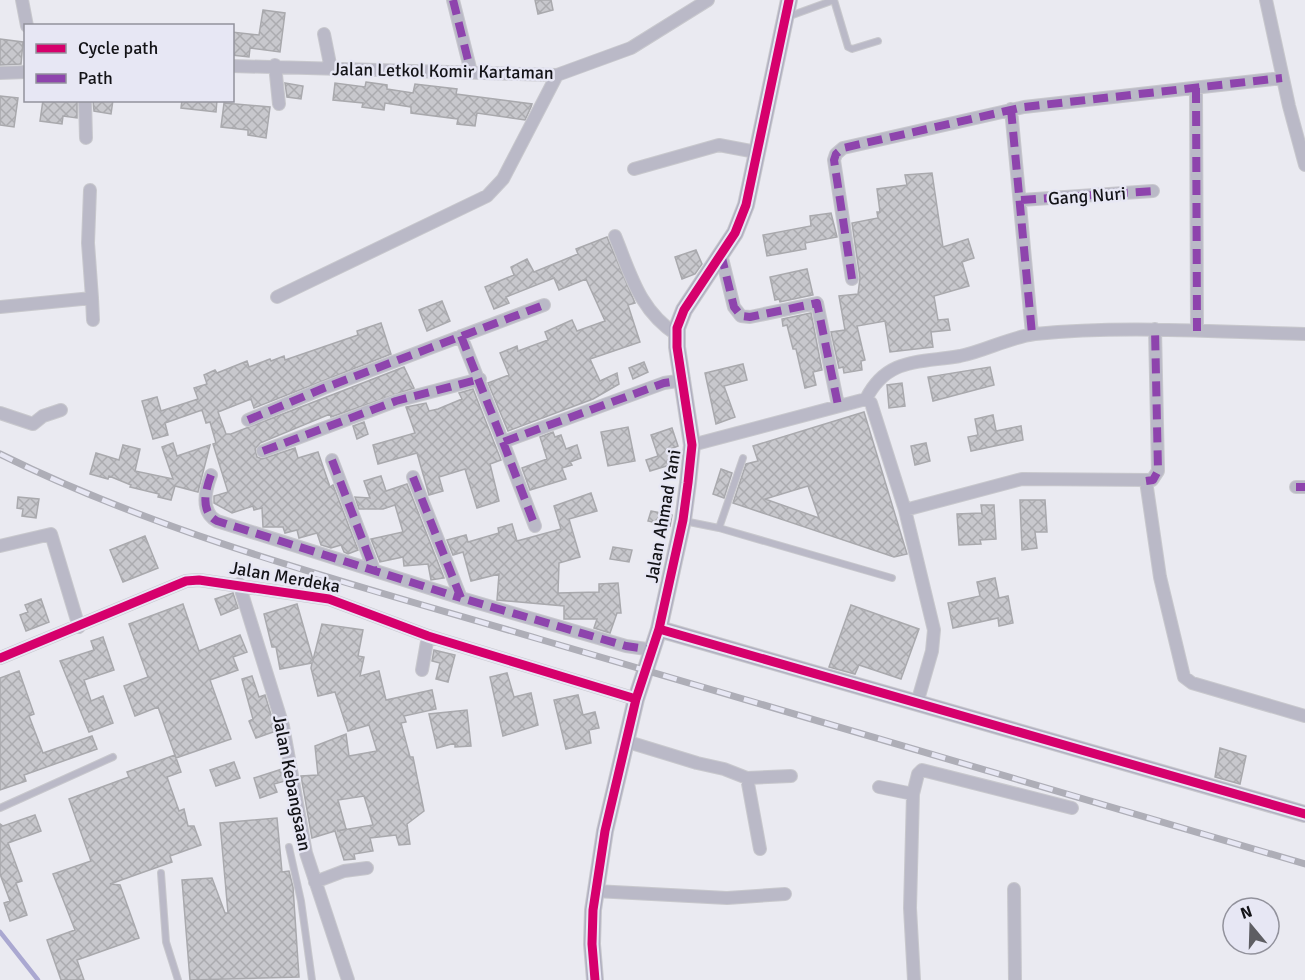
<svg xmlns="http://www.w3.org/2000/svg" width="1305" height="980" viewBox="0 0 1305 980" font-family="Signika,sans-serif">
<defs>
<pattern id="building-cross-hatch" width="8" height="8" patternUnits="userSpaceOnUse" patternTransform="scale(1.5)"><rect width="8" height="8" fill="#c8c8cd"/><path d="M0 0l8 8M0 8l8-8" fill="none" stroke="#ababaf"/></pattern>
</defs>
<rect width="100%" height="100%" fill="#eaeaf1"/>
<g fill="none" stroke-linecap="round" stroke-linejoin="round">
<path stroke="#aaa8d1" stroke-width="4.5" d="M0,932L38,980"/>
</g>
<path fill="url(#building-cross-hatch)" stroke="#a9a9ad" stroke-width="1.5" fill-rule="evenodd" d="M535,0H551L553,10L538,14Z
M263,10L285,13L280,52L250,48L249,57L232,55V32L259,35Z
M0,39L23,42L21,64L0,65Z
M366,82L387,85V89L413,93L415,84L457,89L456,94L532,104L531,107L525,120L477,113L475,126L457,124L458,119L411,113V107L385,103L384,110L362,107L363,103L333,100L335,83L365,87Z
M285,83L303,86L301,99L287,97Z
M0,96L18,98L14,127L0,125Z
M43,100H77V118L63,116L62,124L40,121Z
M93,100H113L111,114L94,111Z
M182,100H217L216,112L181,108Z
M224,103L270,107L266,138L248,135V130L221,127Z
M932,173L943,247L968,239L974,258L962,262L969,286L934,296L938,320L948,319L950,330L931,332L933,347L890,352L885,321L857,326L865,360L861,361L862,370L844,373L843,367L839,368L831,332L845,330L839,296L858,294L860,278L852,223L878,218L877,212H880L877,189L907,185L905,175Z
M831,213L837,237L805,243L806,249L767,256L763,235L811,226L810,216Z
M607,237L635,303L628,305L640,342L590,359L600,381L617,373L619,384L593,399L508,431L488,383L509,375L500,353L517,346L518,351L548,340L545,332L572,320L577,331L605,321L586,279L559,290L554,278L506,297L509,303L494,309L485,287L514,275L511,267L527,259L534,272L578,254L576,249Z
M696,250L702,264L695,274L682,279L675,257Z
M807,269L813,295L780,302L779,299L775,300L770,277Z
M442,301L450,321L427,331L419,310Z
M811,313L822,370L813,372L816,385L805,388L796,349H793L787,325L783,326L782,319Z
M381,323L391,354L254,408L251,399L218,412L226,434H231L404,367L414,388L331,417L330,414L260,443L255,449L257,457L262,459L295,448L298,458L318,452L330,487L333,485L358,550L348,554L344,552L341,545L331,548L321,545L317,533L299,538L297,530L285,533L283,527H263L262,508L254,510L253,506L232,513L214,503V496L228,492L213,444L216,443L210,422L206,423L202,410L165,423L168,435L153,439L142,401L157,397L161,411L198,399L194,388L207,384L204,375L215,370L217,373L247,361L249,367L270,359L271,361L284,356L285,360L358,335L357,331Z
M644,362L648,372L633,379L629,368Z
M743,364L747,380L724,386L735,417L716,424L705,373Z
M990,367L994,385L933,401L928,377Z
M902,383L905,406L889,408L887,385Z
M473,389L501,460L490,464L499,501L477,508L465,469L439,477L443,491L429,495L417,453L378,464L373,445L415,433L406,407L426,403L429,411L438,409L462,399L459,393Z
M864,412L907,554L894,557L733,503L746,464L758,461L753,446ZM808,486L819,518L765,499Z
M993,415L996,431L1021,426L1023,440L971,451L968,437L978,435L975,419Z
M364,422L368,434L357,439L353,426Z
M628,427L635,461L608,466L601,432Z
M672,428L678,446L668,450L673,464L650,471L646,460L658,456L651,435Z
M553,432L555,437L561,435L566,449L577,445L581,458L570,462L572,465L562,468L566,479L530,490L522,468L547,459L540,437Z
M173,443L177,456L210,445L198,492L175,486L171,500L158,497L159,494L130,487L131,485L109,476L108,479L90,474L96,453L119,460L123,445L140,449L135,471L173,479L162,447Z
M926,443L930,461L915,465L911,446Z
M721,469L732,473L724,498L713,494Z
M381,476L386,491L407,484L444,578L431,580L428,564L404,566L403,557L380,562L371,539L403,532L395,505L383,509H359L355,497L370,498L364,481Z
M591,493L597,511L569,519L580,557L559,563L558,593L599,592V584L618,583L621,613H617L610,633L594,628L597,619H564V606L497,600L499,574L471,581L463,552L453,555L447,540L466,535L468,542L499,533L498,528L512,524L517,541L561,529L554,506Z
M18,497L39,499L36,518L22,516L23,509L17,508Z
M1020,500H1045L1047,532H1035L1037,548L1022,550Z
M981,505H994L996,539L980,540L981,544L959,545L957,514L982,513Z
M651,511L672,515L670,526L648,521Z
M145,536L158,568L123,582L110,550Z
M613,547L632,550L629,562L610,559Z
M995,578L999,598L1008,596L1013,623L999,626L998,618L953,628L948,603L980,596L977,582Z
M233,593L238,608L221,615L215,599Z
M41,599L49,622L26,631L20,615L28,612L25,605Z
M183,604L199,651L240,635L247,652L233,657L238,670L210,680L231,739L176,758L158,707L135,716L124,686L148,677L129,624Z
M297,604L313,660L322,624L363,630L358,656L364,657L360,676L379,671L386,700L432,690L436,709L404,716L406,722L401,723L410,757H413L424,811L407,824L410,844L399,845L396,835L370,838L373,851L354,854L355,859L344,860L335,831L312,838L301,776L318,775L315,746L346,734L349,756L377,751L369,725L348,731L335,692L318,696L311,668L312,663L280,669L276,647H272L264,614ZM364,796L373,825L337,831L346,829L338,800Z
M851,605L919,629L901,679L859,665L855,674L829,667Z
M103,637L114,670L84,680L91,701L103,696L113,723L89,732L60,661L94,650L91,641Z
M434,650L455,655L448,682L436,679L440,663L432,661Z
M19,671L34,714L29,716L43,753L92,736L97,749L24,775L26,781L0,790V678Z
M507,673L514,697L531,693L538,725L503,736L490,677Z
M252,676L259,697L265,695L276,731L256,738L249,721L253,719L242,679Z
M578,695L583,715L595,712L599,728L589,730L591,743L566,749L554,700Z
M467,710L471,746L455,747V743L437,748L429,714Z
M1220,748L1246,756L1240,784L1215,777Z
M175,755L181,772L167,777L179,811L184,809L188,826H194L201,845L170,856L172,862L110,884L120,885L139,938L77,960L84,980H61L47,940L75,930L53,874L91,861L69,799L129,777L127,772Z
M234,762L240,778L216,786L210,770Z
M282,769L285,781L274,784L277,792L260,798L254,778Z
M35,815L41,831L8,843L22,881L16,883L27,915L10,921L4,903L10,901L0,874V824L3,826Z
M277,818L282,872L289,871L293,887L299,977L190,980L182,880L212,878L225,913H228L220,823Z"/>
<g fill="none" stroke-linecap="round" stroke-linejoin="round">
<defs>
<path id="lane" d="M834,0L848,47L852,49L878,41
M787,17L834,0
M684,521L719,528L892,578
M719,528L743,458
M0,808L113,757
M289,847L301,901L312,980
M161,873L166,942L178,980"/>
<path id="street" d="M22,0L27,26
M453,0L471,72
M1266,0L1289,106L1305,165
M324,34L331,69
M275,65L279,104
M232,66L557,75L631,48L708,0
M0,73L26,72
M1196,88L1197,331
M85,100L86,138
M1011,109L1032,334
M634,169L719,145L756,152
M1021,200L1153,191
M615,236C631,275 639,310 677,335
M721,254L734,307L741,316L750,317L817,303L838,405
M852,279L834,160L836,154L843,148L1024,107L1282,78
M277,297L487,196L503,179L557,75
M92,298L93,320
M0,307L92,298L88,243L90,190
M461,336L503,442L664,383L684,380
M866,399L871,403L905,510L934,630L932,651L917,703
M0,413L33,424L43,416L61,410
M248,420L324,388L544,305
M503,442L535,526
M692,445L866,399C887,357 920,363 960,356C985,351 1010,337 1035,334C1124,325 1215,332 1305,334
M263,451L396,401L480,379
M332,460L374,570
M211,475C205,491 200,512 217,521L461,598
M413,477L461,598L626,646L653,650
M1146,481L1160,577L1184,677L1192,683L1305,716
M1296,487H1305
M905,510L1022,479L1152,480L1158,471L1155,329
M0,546L51,534L79,627
M239,584L283,726L306,853L348,980
M0,658L186,581L199,580L329,599L428,636L636,699
M422,670L428,636
M625,741L697,763L724,769L747,778L791,776
M747,778L760,849
M879,787L913,794L910,908L914,980
M913,794L918,774L922,770L1072,808
M315,882L344,871L367,868
M1014,889L1015,980
M595,891L727,898L785,894"/>
<path id="secondary" d="M659,629L1305,814
M595,980L592,944L593,910L605,831L636,699L659,629L683,520L688,483L692,445L677,347V328L684,310L735,233L746,205L789,0"/>
</defs>
<use href="#lane" stroke="#c8c8cd" stroke-width="8"/>
<use href="#street" stroke="#c8c8cd" stroke-width="14"/>
<use href="#secondary" stroke="#c8c8cd" stroke-width="18"/>
<use href="#lane" stroke="#bab9c7" stroke-width="6"/>
<use href="#street" stroke="#bab9c7" stroke-width="12"/>
<use href="#secondary" stroke="#b0afc0" stroke-width="16"/>
<defs>
<path id="rail" d="M0,454C167,537 360,586 539,639C795,714 1050,789 1305,864"/>
</defs>
<use href="#rail" stroke="#aeaeb7" stroke-width="7"/>
<use href="#rail" stroke="#e7e7f4" stroke-width="4.5" stroke-dasharray="14" stroke-linecap="butt"/>
<path stroke="#8e44ad" stroke-width="8" stroke-dasharray="15 8" stroke-linecap="butt" d="M453,0L471,72
M1196,88L1197,331
M1011,109L1032,334
M1021,200L1153,191
M721,254L734,307L741,316L750,317L817,303L838,405
M852,279L834,160L836,154L843,148L1024,107L1282,78
M461,336L503,442L664,383L684,380
M248,420L324,388L544,305
M503,442L535,526
M263,451L396,401L480,379
M332,460L374,570
M211,475C205,491 200,512 217,521L461,598
M413,477L461,598L626,646L653,650
M1146,481L1153,480L1158,471L1155,329
M1296,487H1305"/>
<defs>
<path id="cycleway" d="M659,629L1305,814
M0,658L186,581L199,580L329,599L428,636L636,699
M595,980L592,944L593,910L605,831L636,699L659,629L683,520L688,483L692,445L677,347V328L684,310L735,233L746,205L789,0"/>
</defs>
<use href="#cycleway" stroke="#e7e7f4" stroke-width="13"/>
<use href="#cycleway" stroke="#d6006c" stroke-width="9"/>
</g>
<g text-anchor="middle" stroke-width="5" stroke-linejoin="round" paint-order="stroke">
<g font-size="18" fill="#131317" stroke="#e7e7f4">
<text transform="translate(443 71) rotate(1)" y="6">Jalan Letkol Komir Kartaman</text>
<text transform="translate(1087 196) rotate(-4)" y="6">Gang Nuri</text>
<text transform="translate(663 516) rotate(-80)" y="6">Jalan Ahmad Yani</text>
<text transform="translate(285 577) rotate(10)" y="6">Jalan Merdeka</text>
<text transform="translate(292 783) rotate(79)" y="6">Jalan Kebangsaan</text>
</g>
</g>
<rect x="24" y="24" width="210" height="78" fill="#e7e7f4" stroke="#92929c" stroke-width="1.5"/>
<rect x="36" y="44" width="30" height="9" fill="#d6006c" stroke="#92929c" stroke-width="1.5"/>
<text x="78" y="54" font-size="18" fill="#131317">Cycle path</text>
<rect x="36" y="74" width="30" height="9" fill="#8e44ad" stroke="#92929c" stroke-width="1.5"/>
<text x="78" y="84" font-size="18" fill="#131317">Path</text>
<g transform="translate(1251 926) rotate(341)"><circle r="28" fill="#e7e7f4" stroke="#92929c" stroke-width="1.5"/>
<path d="M0-4.5L10 22L0 15L-10 22Z" fill="#5e5e63"/>
<text y="-9" font-size="16" font-weight="bold" text-anchor="middle" fill="#131317">N</text>
</g>
</svg>
